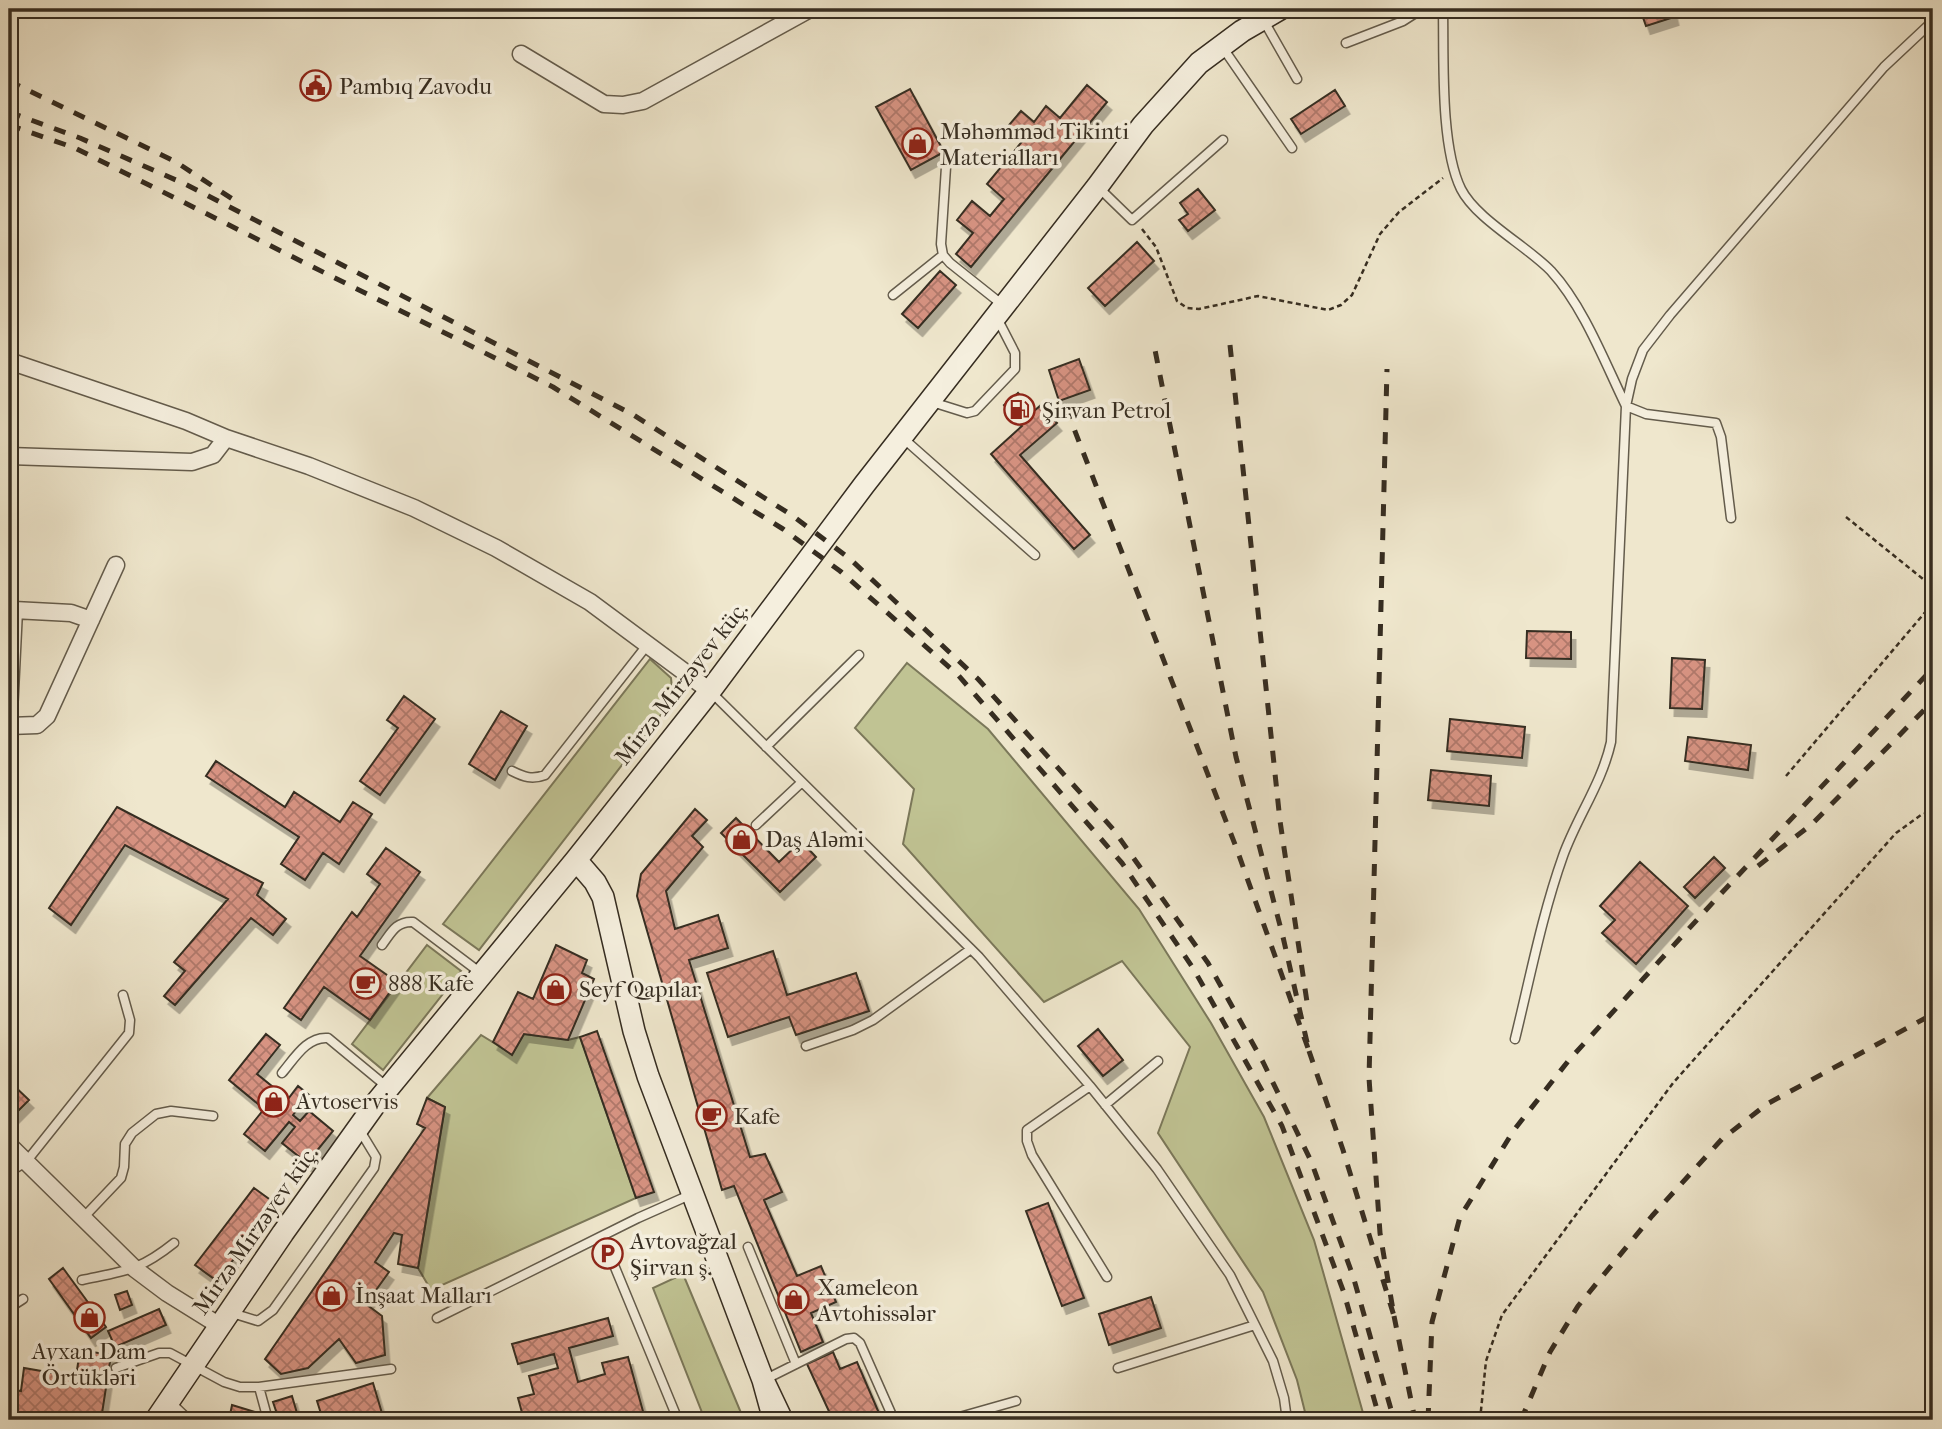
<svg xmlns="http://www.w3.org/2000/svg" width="1942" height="1429" viewBox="0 0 1942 1429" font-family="'IM FELL French Canon',serif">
<defs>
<pattern id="building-cross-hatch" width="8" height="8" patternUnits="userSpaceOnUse" patternTransform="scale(1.75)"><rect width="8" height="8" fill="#d79382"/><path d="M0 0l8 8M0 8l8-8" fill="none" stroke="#af786a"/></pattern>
<filter id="shadow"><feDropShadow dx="4.5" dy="8" stdDeviation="0" flood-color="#0004"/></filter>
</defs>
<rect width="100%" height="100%" fill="#efe7cd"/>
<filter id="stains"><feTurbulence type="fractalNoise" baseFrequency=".00286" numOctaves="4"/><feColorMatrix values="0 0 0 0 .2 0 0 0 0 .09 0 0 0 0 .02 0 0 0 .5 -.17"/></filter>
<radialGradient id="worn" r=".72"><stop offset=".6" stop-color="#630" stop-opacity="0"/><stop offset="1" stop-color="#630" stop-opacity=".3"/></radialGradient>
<path fill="#c0c393" stroke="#7b785a" stroke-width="2" d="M650,659L671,678L673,699L479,950L443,924Z
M907,663L988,729L1139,909L1211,1023L1264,1117L1314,1240L1365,1420H1307L1297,1380L1263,1292L1158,1133L1190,1047L1122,961L1044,1002L903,844L914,789L855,728Z
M427,945L461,971L383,1070L352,1044Z
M524,1034L568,1040L580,1037L636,1198L431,1290L418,1268L445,1107L427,1098L481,1035L512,1054Z
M683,1274L744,1420H705L653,1288Z"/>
<path fill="url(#building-cross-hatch)" stroke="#362d21" stroke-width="2" filter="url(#shadow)" d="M1640,9H1672L1674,17L1646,26Z
M1087,85L1107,102L971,267L956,254L973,233L957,220L972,201L990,216L1004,199L987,184L1025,138L1009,125L1021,111L1034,122L1046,106L1060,118Z
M910,89L944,152L911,170L876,107Z
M1335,90L1345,106L1301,134L1291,119Z
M1198,189L1215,210L1188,231L1179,220L1188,214L1180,203Z
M1137,242L1154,261L1105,306L1088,288Z
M940,271L956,285L918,328L902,314Z
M1079,359L1090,390L1059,401L1049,370Z
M1018,393L1034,411L1041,405L1057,423L1020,455L1090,535L1074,549L991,454L1022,426L1004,405Z
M1527,631L1571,632V659L1526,658Z
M1672,658L1705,660L1702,709L1670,708Z
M404,696L435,719L380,795L360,781L398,728L387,720Z
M501,711L527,726L495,780L469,764Z
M1450,719L1525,727L1522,758L1447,751Z
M1688,737L1751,745L1748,770L1685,761Z
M216,761L285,807L294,792L340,822L353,802L372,814L339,864L323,853L305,880L281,864L299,837L206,776Z
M1431,770L1491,776L1489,806L1428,800Z
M117,807L263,883L257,895L286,919L273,935L251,918L175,1005L164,996L185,971L174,962L228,899L125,845L71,925L49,908Z
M695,809L707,820L692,836L703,847L666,891L675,929L718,915L728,948L689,960L750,1157L765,1154L782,1192L764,1200L797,1276L821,1266L836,1302L811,1313L823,1342L801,1352L734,1186L722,1190L637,896L641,874Z
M736,818L779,862L801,841L816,857L780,892L721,833Z
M386,848L420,872L360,956L397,982L370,1020L324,987L301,1020L284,1008L352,912L357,917L380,884L367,874Z
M1714,857L1725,868L1695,898L1684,887Z
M1640,862L1688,906L1636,964L1602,933L1615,920L1600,906Z
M556,945L587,960L582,973L594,979L568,1040L524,1034L512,1055L493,1042L518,992L533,999Z
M773,951L787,995L856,973L869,1011L796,1035L789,1017L728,1037L707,973Z
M1098,1029L1123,1060L1103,1076L1078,1046Z
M597,1031L654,1192L636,1198L580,1037Z
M266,1034L280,1045L257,1074L288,1099L298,1086L309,1095L293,1115L300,1121L309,1111L333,1131L307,1163L282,1143L295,1127L289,1122L265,1151L244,1134L264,1109L229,1080Z
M9,1081L29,1100L12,1117L9,1114Z
M427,1098L445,1107L418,1268L398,1264L402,1235L394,1233L375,1262L389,1272L366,1304L382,1316L385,1355L356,1363L339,1339L308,1368L281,1374L265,1359L425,1128L417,1124Z
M254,1188L276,1204L217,1281L195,1265Z
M1048,1203L1084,1298L1062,1306L1026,1211Z
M63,1268L106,1327L91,1338L49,1279Z
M127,1291L132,1305L120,1310L115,1295Z
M1151,1297L1161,1328L1109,1345L1099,1314Z
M159,1309L166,1325L115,1347L108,1331Z
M608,1318L613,1336L569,1348L578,1382L605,1374L602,1363L628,1357L644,1415L623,1420H524L518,1398L534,1394L529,1376L558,1368L554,1354L518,1364L512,1344Z
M80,1350L111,1355L101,1420H9V1389L21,1391L24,1368L76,1377Z
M833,1352L840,1369L857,1362L882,1420H833L807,1364Z
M373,1383L384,1420H323L317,1401Z
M292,1396L299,1420H279L273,1402Z
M232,1405L255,1412L253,1420H229Z"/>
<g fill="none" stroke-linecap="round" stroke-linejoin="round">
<defs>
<path id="service" d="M1443,9C1444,58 1440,146 1461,189C1476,219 1527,246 1551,271C1584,307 1605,363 1626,406L1646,414L1716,423L1721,437L1731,518
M1264,21L1297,79
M1346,43L1403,21L1414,14L1415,9
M1223,48L1292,148
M946,167L941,244L943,255L950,263L1004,306
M1098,187L1132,220L1223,140
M893,295L943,255
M932,402L967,413L975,411L1015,369V353L997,318
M904,439L1035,555
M712,693L979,957L1090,1086L1157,1169L1230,1275L1273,1361L1284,1398L1287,1420
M766,747L859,655
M512,771C524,777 532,780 545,775L648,644
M756,825L802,782
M382,945C391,933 396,921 413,922L482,974
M1515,1039C1530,978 1542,915 1563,856C1577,817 1602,783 1611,742L1626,406L1632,379L1643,350L1670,315L1884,67L1933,21
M806,1046L853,1030L873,1020L971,949
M282,1073C294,1059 307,1036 328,1038L386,1086
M1090,1086L1027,1130V1141L1032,1155L1107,1277
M1105,1105L1158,1061
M9,1172L26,1162L129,1033L130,1020L123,995
M83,1218L121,1178L124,1167L125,1144L132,1133L156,1114L171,1111L213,1116
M602,1236L678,1420
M748,1247L796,1364
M82,1280C125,1271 139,1271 174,1243
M9,1308L23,1299
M232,1313L258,1321L273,1310L374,1168L376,1157L359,1129
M437,1318L638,1218L692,1194
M116,1368L159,1353H170L224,1382L240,1387H259L391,1369
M1118,1368L1255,1325
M766,1379L846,1339L854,1338L860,1343L894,1420
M259,1387L268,1420
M169,1401L189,1420
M949,1420L1016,1401"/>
<path id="minor" d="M521,54L604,104L623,105L643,101L810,9
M9,361L186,421L226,438L309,466L414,508L496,548L590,602L710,691
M9,456L192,462L213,455L226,438
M9,610H14L9,712
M14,610L71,613L91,620
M9,726L37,725L47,716L116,565
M9,1145L135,1269L167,1293L220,1326"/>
<path id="secondary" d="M576,860L595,882L603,897L634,1031L648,1076L763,1380
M156,1420L283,1233L376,1103L576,860L710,691L864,485L1097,187L1143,125L1199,63L1242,31L1280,9
M774,1420L763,1380L782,1420"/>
</defs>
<use href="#service" stroke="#645c4c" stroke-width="11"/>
<use href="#minor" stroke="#645c4c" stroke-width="19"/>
<use href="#secondary" stroke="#362d21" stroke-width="24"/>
<path stroke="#362d21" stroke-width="2.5" stroke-dasharray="5 3.5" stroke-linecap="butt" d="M1142,229L1156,247L1177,301L1187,308L1199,309L1258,296L1328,310L1341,305L1352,295L1380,234L1399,212L1443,178
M1846,517L1923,579L1933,583
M1786,776L1933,603
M1480,1420L1486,1361L1502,1315L1673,1083L1896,833L1921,815L1933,811"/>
<use href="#service" stroke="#f5efde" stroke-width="8"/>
<use href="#minor" stroke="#f5efde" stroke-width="16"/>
<use href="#secondary" stroke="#f5efde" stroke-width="21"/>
<path stroke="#362d21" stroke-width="5" stroke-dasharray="12 12" stroke-linecap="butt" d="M9,81L176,162L237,202
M9,112L80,138L185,184L632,414L793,516L849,558L978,679L1113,829L1208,963L1263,1062L1311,1161L1353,1276L1394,1420
M9,125L75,148L553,387L783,529L840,571L958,675L1122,863L1193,968L1282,1126L1344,1293L1380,1420
M1230,345L1280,821L1307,1002
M1066,408L1236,847L1309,1051L1283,937L1236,757L1153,340
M1758,866L1812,824L1933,701
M1309,1051L1343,1150L1394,1316L1380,1233L1369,1078L1387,369
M1394,1316L1415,1420
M1428,1420L1432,1322L1460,1217L1514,1130L1569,1060L1716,899L1933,668
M1521,1420L1550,1352L1578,1306L1652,1216L1722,1139L1767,1104L1933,1014"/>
</g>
<defs>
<symbol id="civic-ring" viewBox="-11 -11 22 22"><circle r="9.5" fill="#f5efde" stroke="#8f2418" stroke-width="1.5"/><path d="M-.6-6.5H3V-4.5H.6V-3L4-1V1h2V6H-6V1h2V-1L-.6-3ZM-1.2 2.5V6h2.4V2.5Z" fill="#8f2418"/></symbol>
<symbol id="shop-ring" viewBox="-11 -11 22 22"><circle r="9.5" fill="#f5efde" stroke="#8f2418" stroke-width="1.5"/><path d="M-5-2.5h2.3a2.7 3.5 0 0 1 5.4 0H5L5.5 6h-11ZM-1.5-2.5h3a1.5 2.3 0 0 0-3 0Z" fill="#8f2418"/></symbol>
<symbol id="fuel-ring" viewBox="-11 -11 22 22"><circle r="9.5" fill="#f5efde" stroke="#8f2418" stroke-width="1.5"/><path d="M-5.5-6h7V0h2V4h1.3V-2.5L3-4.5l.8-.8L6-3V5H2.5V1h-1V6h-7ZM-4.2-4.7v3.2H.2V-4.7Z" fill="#8f2418"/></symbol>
<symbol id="cafe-ring" viewBox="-11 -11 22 22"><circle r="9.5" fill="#f5efde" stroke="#8f2418" stroke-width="1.5"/><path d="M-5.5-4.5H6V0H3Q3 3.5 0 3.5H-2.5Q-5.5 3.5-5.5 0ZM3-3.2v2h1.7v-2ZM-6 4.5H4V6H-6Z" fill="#8f2418"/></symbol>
<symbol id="parking-ring" viewBox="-11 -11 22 22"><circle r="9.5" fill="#f5efde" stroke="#8f2418" stroke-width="1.5"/><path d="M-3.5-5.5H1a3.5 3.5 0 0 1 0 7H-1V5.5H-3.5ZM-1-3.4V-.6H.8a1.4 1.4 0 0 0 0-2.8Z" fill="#8f2418"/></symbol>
</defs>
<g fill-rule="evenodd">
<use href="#civic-ring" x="298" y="68" width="35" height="35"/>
<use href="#shop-ring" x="900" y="126" width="35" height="35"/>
<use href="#fuel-ring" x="1002" y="392" width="35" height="35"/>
<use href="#shop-ring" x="724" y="822" width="35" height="35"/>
<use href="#cafe-ring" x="348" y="966" width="35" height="35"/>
<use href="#shop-ring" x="538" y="972" width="35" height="35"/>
<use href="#shop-ring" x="256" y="1084" width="35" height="35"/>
<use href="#cafe-ring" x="694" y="1098" width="35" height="35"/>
<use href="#parking-ring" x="590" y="1236" width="35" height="35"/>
<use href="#shop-ring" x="314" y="1278" width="35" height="35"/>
<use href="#shop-ring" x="776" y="1282" width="35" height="35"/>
<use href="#shop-ring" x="72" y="1300" width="35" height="35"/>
</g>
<g text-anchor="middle" stroke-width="7" stroke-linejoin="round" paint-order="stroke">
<g font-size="23" fill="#362d21" stroke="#f5efde" text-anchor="start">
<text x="339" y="94">Pambıq Zavodu</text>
<text x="940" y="139">Məhəmməd Tikinti<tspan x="940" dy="26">Materialları</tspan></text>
<text x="1042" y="418">Şirvan Petrol</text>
<text x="765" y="847">Daş Aləmi</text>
<text x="388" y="991">888 Kafe</text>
<text x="579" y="997">Seyf Qapılar</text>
<text x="296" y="1109">Avtoservis</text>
<text x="734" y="1124">Kafe</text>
<text x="630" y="1249">Avtovağzal<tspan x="630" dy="26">Şirvan ş.</tspan></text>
<text x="817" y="1295">Xameleon<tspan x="817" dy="26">Avtohissələr</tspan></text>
<text x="355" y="1303">İnşaat Malları</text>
<text x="89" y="1359" text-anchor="middle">Ayxan Dam<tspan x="89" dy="26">Örtükləri</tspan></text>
</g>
<g font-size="23" fill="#362d21" stroke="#f5efde">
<text transform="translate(681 683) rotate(-52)" y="8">Mirzə Mirzəyev küç.</text>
<text transform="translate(255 1230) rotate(-55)" y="8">Mirzə Mirzəyev küç.</text>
</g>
</g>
<rect width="1942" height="1429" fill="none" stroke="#efe7cd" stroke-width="35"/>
<rect x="10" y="10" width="1921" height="1408" fill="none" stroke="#362d21" stroke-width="3.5"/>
<rect x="18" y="18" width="1907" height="1394" fill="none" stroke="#362d21" stroke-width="2"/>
<rect width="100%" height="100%" filter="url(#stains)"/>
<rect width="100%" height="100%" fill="url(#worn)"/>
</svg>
